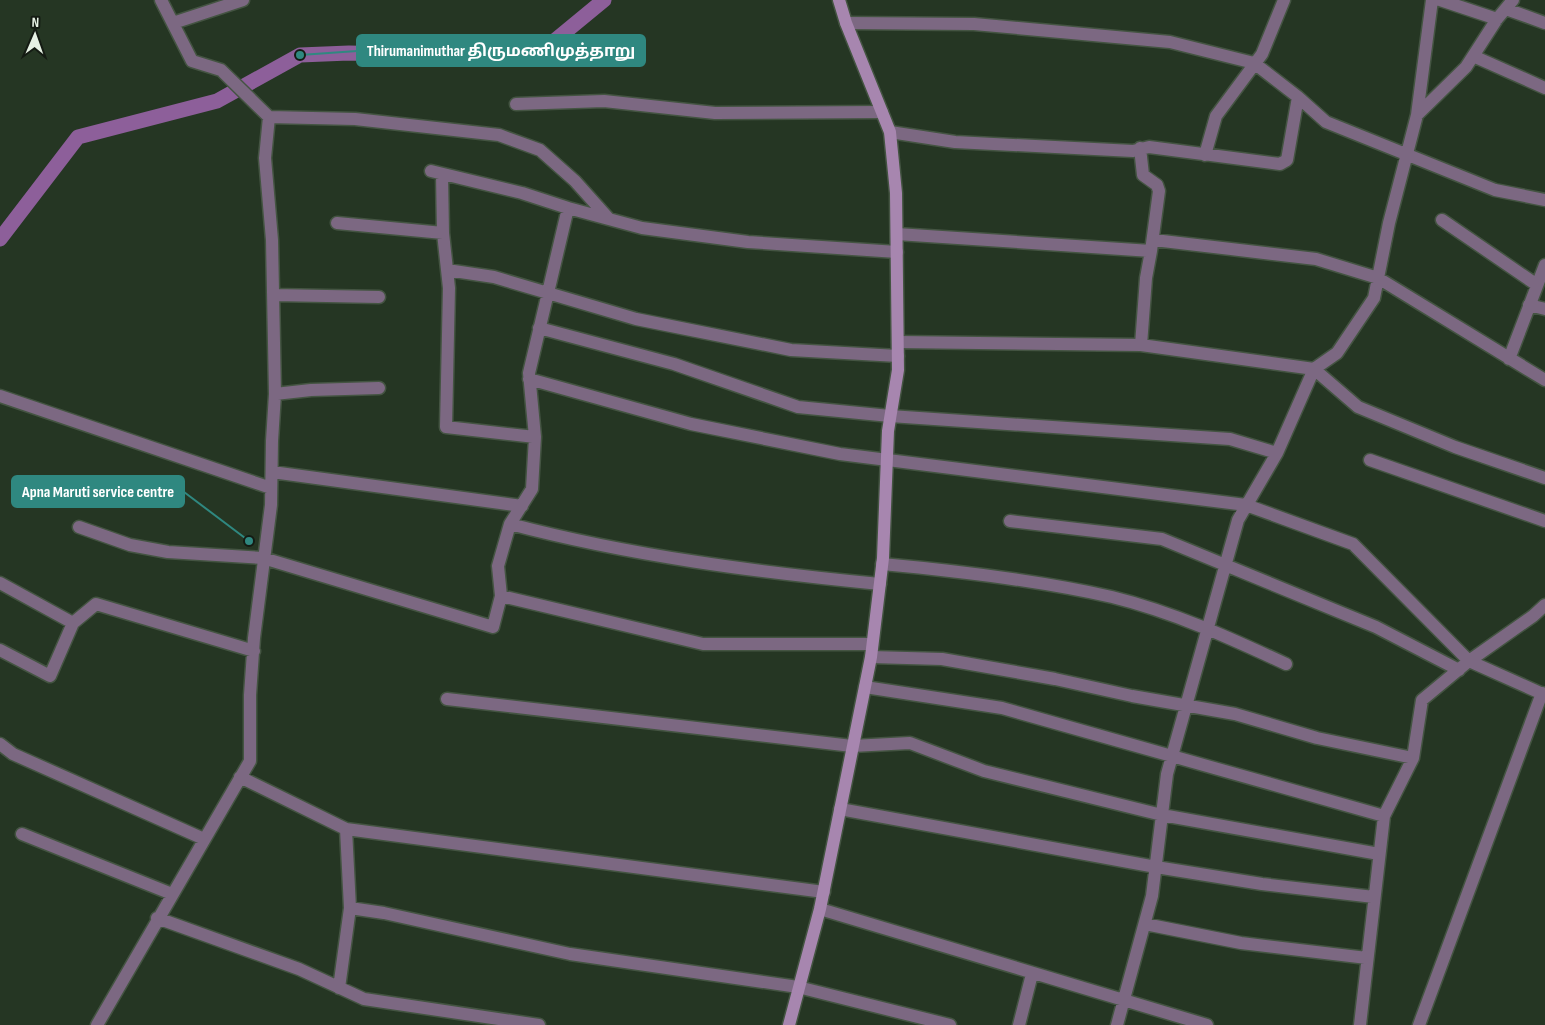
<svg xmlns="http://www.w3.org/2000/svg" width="1545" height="1025" viewBox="0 0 1545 1025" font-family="'Sofia Sans Condensed','Noto Sans Tamil',sans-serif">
<rect width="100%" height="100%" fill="#253623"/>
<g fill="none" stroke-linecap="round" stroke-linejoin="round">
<path stroke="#8d5f9a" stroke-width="15" d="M0,239L78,137L217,101L300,55L349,53L437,55L553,42L604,0"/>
<defs>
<path id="street" d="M1440,0L1497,19
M1506,9L1545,23
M173,23L243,0
M846,23L974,24L1170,42L1254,63L1298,97L1326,122L1495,190L1545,200
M1473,56L1545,88
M516,104L604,101L715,113L882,112
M1417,115L1466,67L1497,19L1513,0
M269,117L355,119L499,135L540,150L575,181L609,219
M890,132L955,142L1133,151L1149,147L1280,164L1287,160L1298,97
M1205,155L1216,116L1262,54L1284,0
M431,171L522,193L568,208
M442,174L443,233L449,288L446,427L535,437
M1442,220L1537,285
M337,223L443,233
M897,234L1151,251L1159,191L1157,185L1143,175L1140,148
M1154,240L1316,259L1378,278L1545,380
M447,270L494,277L636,319L791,350L898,356
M274,295L379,297
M1529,305L1545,309
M539,328L674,364L798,407L890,416L1230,439L1277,453
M898,342L1141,345L1314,369L1358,407L1455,447L1545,478
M1141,345L1146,278L1151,251
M1509,359L1545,265
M529,379L691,424L840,454L1246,505L1353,544L1469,661L1533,616L1545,605
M275,394L311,390L379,388
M0,396L271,488
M1370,460L1545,521
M272,472L522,506
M1010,521L1162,539L1376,627L1459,670
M510,524L532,489L535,437L529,373L568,208L642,228L748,242L897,252
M79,527L130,545L168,552L263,558L493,627L501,596L703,644H872
M882,564C959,571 1037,580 1112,597C1173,612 1230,638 1286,664
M0,583L73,623L96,604L254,651
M501,596L498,566L510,524C631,556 756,572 880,584
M0,650L50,676L73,623
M871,657L942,659L1055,679L1132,696L1235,714L1317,738L1413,758L1422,700L1469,661L1545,695
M865,687L1002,708L1384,816
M447,699L852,746L910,743L984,771L1162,815L1379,854
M0,744L13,754L204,839
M240,777L346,829L824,892
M840,809L1156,867L1262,884L1374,897
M22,834L172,894
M350,908L384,913L570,954L798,987L950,1025
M820,909L1207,1025
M157,918L299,969L364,999L539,1025
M1145,924L1241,943L1367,958
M339,988L350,908L346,829
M97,1025L250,761V695L254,638L271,505L272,441L275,394L272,240L265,158L269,117L221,70L192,61L161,0
M1019,1025L1032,974
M1117,1025L1152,896L1167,774L1238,520L1277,453L1314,369L1337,353L1374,298L1389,223L1417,115L1432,0
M1360,1025L1384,816L1413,758
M1419,1025L1542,693"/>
<path id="secondary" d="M789,1025L820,909L871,657L883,558L888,431L898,370L896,193L890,132L846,23L839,0"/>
</defs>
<use href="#street" stroke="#445442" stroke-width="15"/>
<use href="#secondary" stroke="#445442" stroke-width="15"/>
<use href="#street" stroke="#7c6882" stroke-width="12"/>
<use href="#secondary" stroke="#a786af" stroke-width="12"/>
</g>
<path fill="none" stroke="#2f8880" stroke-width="2" d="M300 55L357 51M249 541L184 492"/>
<g fill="#2f8880" stroke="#141b13" stroke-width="2">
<circle cx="300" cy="55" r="5"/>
<circle cx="249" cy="541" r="5"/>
</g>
<g fill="#2f8880" stroke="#2f8880" stroke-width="2">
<rect x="357" y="35" width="288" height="31" rx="5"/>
<rect x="12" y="476" width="172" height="31" rx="5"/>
</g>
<g font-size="16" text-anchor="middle" font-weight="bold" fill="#fff">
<text x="501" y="56">Thirumanimuthar திருமணிமுத்தாறு</text>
<text x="98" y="497">Apna Maruti service centre</text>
</g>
<g transform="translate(35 35) rotate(2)" stroke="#141b13" stroke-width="4" paint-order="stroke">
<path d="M0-4L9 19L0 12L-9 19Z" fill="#e6f1e4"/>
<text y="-8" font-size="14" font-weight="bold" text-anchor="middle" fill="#e6f1e4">N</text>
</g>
</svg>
